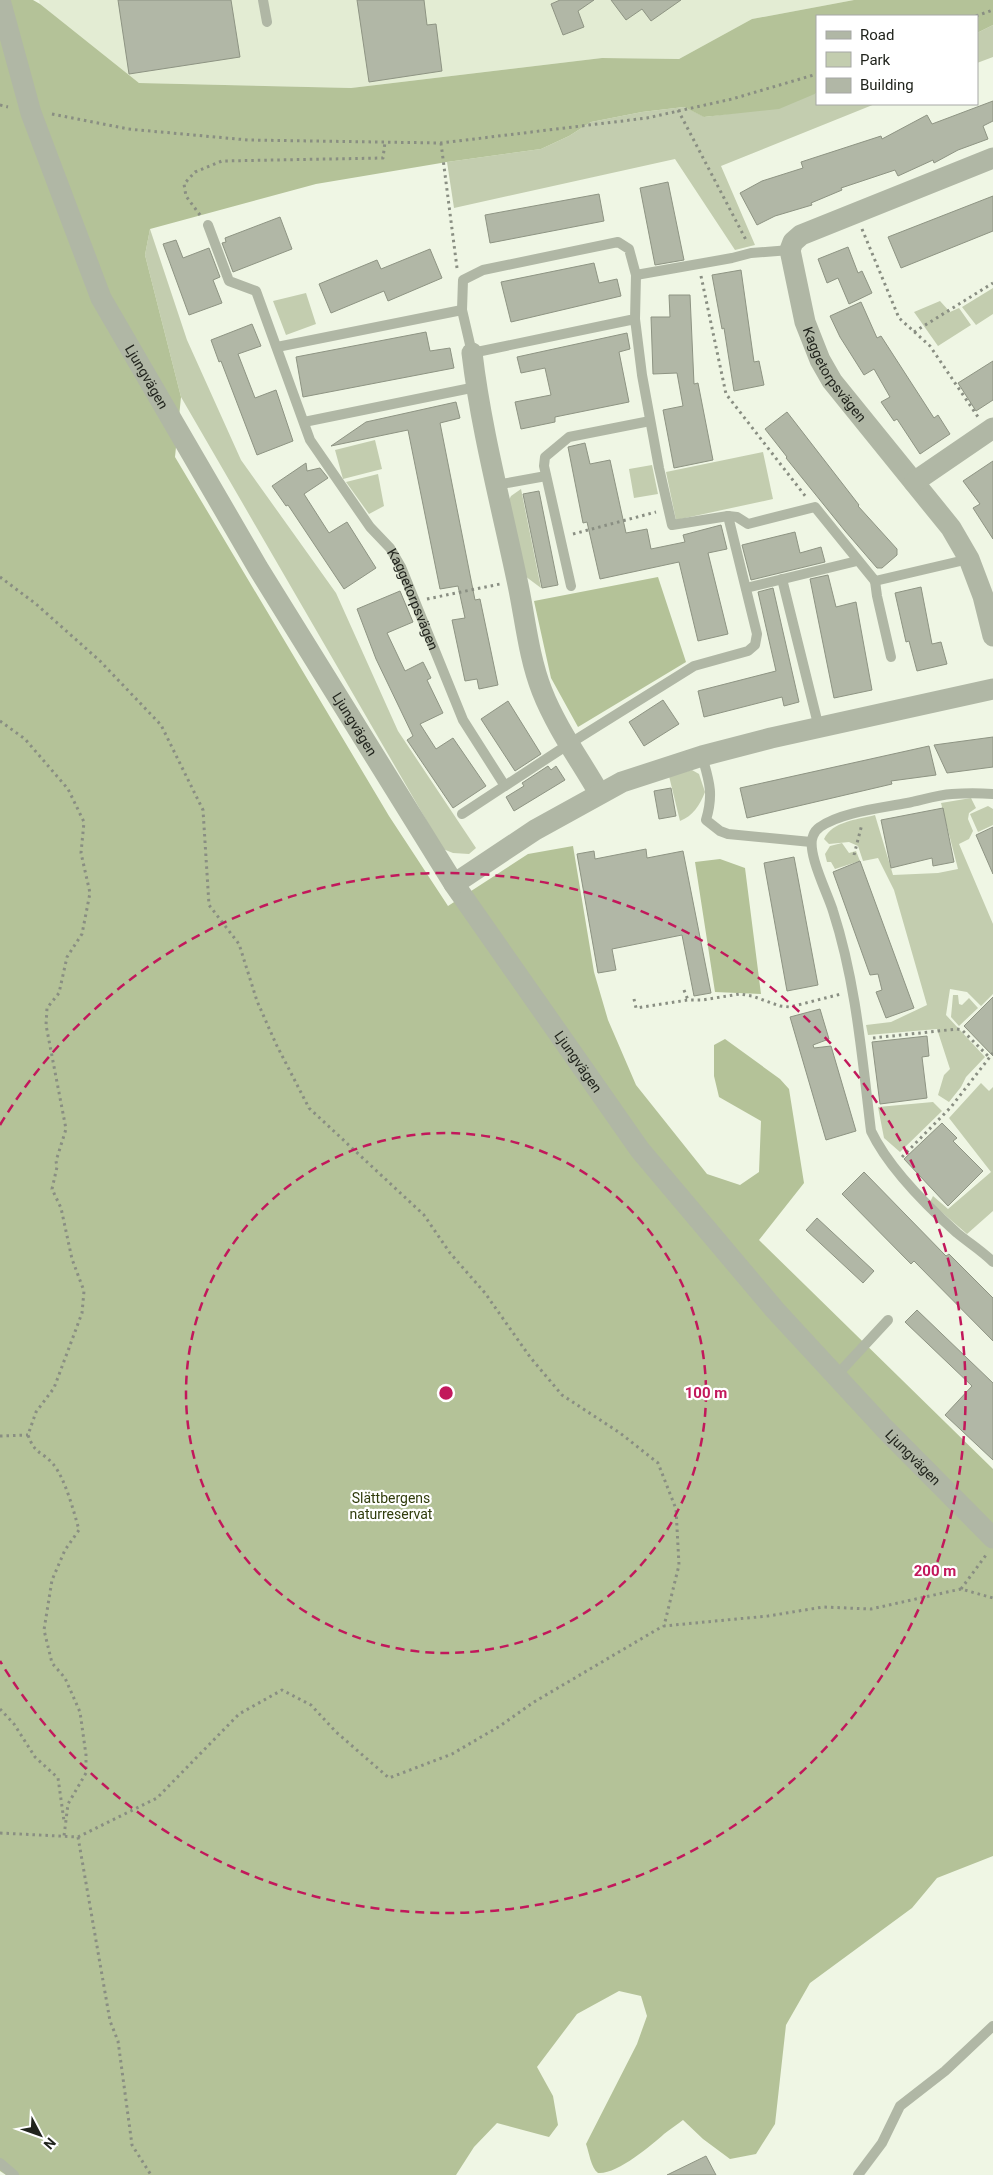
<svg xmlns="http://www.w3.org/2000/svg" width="993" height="2175" viewBox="0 0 993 2175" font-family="Roboto,sans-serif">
<rect width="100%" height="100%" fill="#eff6e4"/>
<path fill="#e3ecd3" d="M39,0H854L752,19L679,59L602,58L351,88L139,83L40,4Z"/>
<path fill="#c3cdaf" d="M993,25V57L977,63V33Z
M817,93V104H875L721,166L755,245L735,250L675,159L454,208L447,162L541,149L569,136L591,122L642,112L684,107L705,117L741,112Z
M150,229L187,340L241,460L336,593L398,731L476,848L469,854L453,853L443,849L181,397L145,255Z
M993,288V314L976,325L962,307Z
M306,293L316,324L286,335L273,301Z
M940,301L950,312L959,308L971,325L938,346L914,312Z
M375,440L382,469L343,479L335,450Z
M763,452L773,499L676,520L666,472Z
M652,465L658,494L634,498L629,469Z
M378,474L384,506L369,514L346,482Z
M521,489L541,588L525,576L509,500L511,496Z
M692,770L699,774L705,792C700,805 693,816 680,821L669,776Z
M971,798L976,808L969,813L968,819L973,831L969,839L959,844L993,924V994L981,1006L967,992L950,989L946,1015L985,1057L966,1077L961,1087L949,1102L938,1095L944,1075L950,1069L937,1029L868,1035L866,1025L891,1022L927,1005L894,890L878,858L863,861L858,846L849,842L829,844L824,839C833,821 856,820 875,815L893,875L938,873L958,869L941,803Z
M988,806L993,809V825L978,832L970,814Z
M842,843L849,853L856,851L860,861L835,869L831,862H827L825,854L830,846Z
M953,995H958L959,1004L962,1005L969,998L978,1008L959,1026L951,1017Z
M981,1083L989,1091L993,1087V1211L967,1234L930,1202L933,1196L948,1209L991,1172L949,1118Z
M933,1102L942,1111L900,1152L884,1138L878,1107Z"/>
<path fill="#b4c298" d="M0,0H33L40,4L139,83L351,88L602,58L679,59L752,19L854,0H993V25L977,33V16H817V93L779,109L704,117L684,107L642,112L591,122L569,136L541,149L447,162L316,184L150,229L145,255L181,397L175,457L389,816L448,906L528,854L573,846L594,972L608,1020L636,1085L707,1174L740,1185L759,1172L761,1121L719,1097L714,1076V1045L725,1039L780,1079L789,1089L804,1183L759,1240L993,1469V1856L937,1878L912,1908L810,1983L786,2025L775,2124L756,2154L730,2159L703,2139L683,2120C677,2125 670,2129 664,2134C652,2145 616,2175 598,2173C591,2168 589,2152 586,2144L637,2044L647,2016L641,1996L619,1991L577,2014L537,2067L553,2096L558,2125L549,2137L497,2123L474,2147L456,2175H6L0,2171Z
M658,577L686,662L578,727L551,678L534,601Z
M720,859L745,868L761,994L715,992L695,862Z"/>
<path fill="#b1b7a6" stroke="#8e9483" d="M118,0H231L240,57L129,74Z
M357,0H424L427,25L436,24L442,71L369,82Z
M560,0H594L578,11L584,27L563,35L551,4Z
M611,0H681L651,21L642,9L626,20Z
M993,101V121L983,126L988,139L958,150L934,163L933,160L898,176L895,170L841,188L842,190L811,203L812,205L775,216L757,225L740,193L762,181L803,168L801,162L881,136L882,139L927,115L932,124Z
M668,182L684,260L655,265L640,188Z
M599,194L604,221L490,243L485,215Z
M993,196V231L901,268L888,237Z
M280,217L292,249L233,272L222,243L226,242L225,238Z
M176,240L183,258L209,248L220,277L213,280L222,303L189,315L163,244Z
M848,247L858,273L862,271L872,293L849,304L838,278L827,283L818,259Z
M430,249L442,278L388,301L384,291L331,313L319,284L377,260L381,269Z
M594,263L599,283L617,279L621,296L511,322L501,282Z
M741,270L754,362L759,361L764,385L734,391L724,328L722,329L712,275Z
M669,295H690L694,384L698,383L713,460L674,468L663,410L683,406L677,373L653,374L651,317H670Z
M861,302L877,338L881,336L934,418L938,415L950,434L920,454L897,419L894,421L881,402L890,397L874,369L864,375L840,337L830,316Z
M252,324L261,346L238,354L255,398L276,390L293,441L257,455L221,361L219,362L211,340Z
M426,332L430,351L450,348L454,368L303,397L296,357Z
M627,333L630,349L619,352L629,402L555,417V422L521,429L515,402L551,395L545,368L521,373L517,357Z
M993,361V400L976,411L958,383Z
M456,402L460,418L440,423L475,600L480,599L498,685L479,689L477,679L465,681L452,620L465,618L458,586L440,589L408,430L331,446L366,422Z
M787,412L859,505L858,506L897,549V555L882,568H877L845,531L786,458L787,457L765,429Z
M585,443L590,464L610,460L626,533L647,529L651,549L685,542L683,535L721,525L727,549L708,553L728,634L698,641L679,562L600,579L587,522L583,523L568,447Z
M993,461V539L973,508L980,504L963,481Z
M306,463L307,471L320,468L328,478L304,494L329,533L347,522L376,568L344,589L288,505L286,506L272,486Z
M539,491L558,585L542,588L523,494Z
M795,532L800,553L821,547L825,562L751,580L742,545Z
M828,575L836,607L856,602L872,690L834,698L810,579Z
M921,587L932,644L941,642L947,664L917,671L909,641L906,642L895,593Z
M773,588L799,702L784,706L782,697L704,717L698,691L776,671L758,592Z
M400,591L413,622L387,633L405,671L423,662L431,678L427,680L443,713L420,724L436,749L453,738L486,786L453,808L407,740L413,736L376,659L357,609Z
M663,700L679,724L644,746L629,722Z
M508,701L541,754L515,771L481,719Z
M993,737V767L947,773L934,745Z
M929,746L936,775L891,781L892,784L747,818L740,788Z
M548,766L551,770L556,766L565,780L514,811L506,797L524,786L522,783Z
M671,788L676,816L659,819L654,791Z
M943,808L954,862L933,866L932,858L891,868L881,820Z
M993,827V874L976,835Z
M646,849L647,858L683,851L711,993L694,996L682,935L612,949L616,970L598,973L577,854L594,851L595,859Z
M794,857L818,985L787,991L764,863Z
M860,861L914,1008L886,1018L876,992L882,990L878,974L870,975L833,872Z
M993,997V1056L964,1026Z
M820,1009L829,1039L813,1045L814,1048L831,1046L856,1131L826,1140L790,1017Z
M927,1036L929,1056L922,1057L927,1098L880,1104L872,1042Z
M942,1123L957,1138L953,1141L983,1171L948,1206L904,1159Z
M864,1172L946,1256L949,1254L993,1298V1341L914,1261L911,1264L842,1194Z
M817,1218L874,1271L863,1283L806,1230Z
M917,1310L993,1383V1460L945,1415L972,1386L905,1322Z
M706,2156L716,2175H667Z"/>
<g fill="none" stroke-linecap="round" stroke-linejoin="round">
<path stroke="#898e82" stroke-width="3" stroke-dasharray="2.5 4" stroke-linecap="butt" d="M976,16L993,10
M0,105L8,107
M678,110L746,240
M52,114L128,129L248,140L441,143L647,118L732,99L817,74
M441,143L457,268
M200,215L186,196L184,184L195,172L222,161L383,158L385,142
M862,229L899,318L930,346L978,417
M701,276L726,394L806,497
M914,332L993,283
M573,534L656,512
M0,577L36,604L100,661L161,725L203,810L209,905L239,944L257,1001L276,1044L309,1108L424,1215L450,1253L485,1293L530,1357L562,1395L620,1433L658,1463L676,1509L679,1565L664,1626L768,1616L823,1607L871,1609L961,1589L993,1598
M427,599L500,584
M0,721L25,739L68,789L84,822L81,853L90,893L82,934L67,957L59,993L47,1008L46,1025L66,1129L56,1161L57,1167L52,1189L61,1208L72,1259L84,1291L82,1313L54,1388L36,1412L28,1435C35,1455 42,1451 53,1464C65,1478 74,1512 79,1530L65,1550L52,1580L44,1630L52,1663L65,1678L80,1712L86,1755V1773L68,1804L64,1836
M854,855L862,824
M684,990L688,1000
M634,999L636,1008L688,1000H702L740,994L752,996L780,1006L790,1007L841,994
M873,1038L957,1029L962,1030L989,1057
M902,1157L951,1107L993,1053
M0,1436L28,1435
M961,1589L986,1555
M0,1709L14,1724L35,1757L58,1778L64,1821
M0,1833L78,1837L157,1798L239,1714L282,1690L311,1705L336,1732L389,1778L452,1754L500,1726L534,1702L663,1626
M78,1837L110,2021L118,2041L132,2145L151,2175"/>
<g stroke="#b0b7a5" stroke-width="10">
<path d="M263,0L267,22"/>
<path id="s1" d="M208,225L229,281L256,291L310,440L370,527L390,548L401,567L463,720L505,786"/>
<path d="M636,275L732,258L751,253L790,250"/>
<path d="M277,347L462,310"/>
<path d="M304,422L476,387"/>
<path d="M496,485L546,476"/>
<path d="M728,516L737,517L748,524L815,507L875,581L969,559"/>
<path d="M782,579L819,728"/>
<path d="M875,581L877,596L891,657"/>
<path d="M571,586L544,466L545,457L569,437L650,421"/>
<path d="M746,588L857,561"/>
<path d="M702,756C709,781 714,793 706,820L720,831L728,834L811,842"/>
<path d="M993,794C979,793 966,793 952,794C937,795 922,800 907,803C882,808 841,812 820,827C817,829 814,833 813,836C806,852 828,894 833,911C856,982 862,1057 871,1131C888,1167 927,1206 957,1233C969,1243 982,1251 993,1262"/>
<path d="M462,814L569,744L694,666L748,651L755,645L757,634L728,516L672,525L659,468L642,375L635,319L636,275L629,249L618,242L483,270L463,280L462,310L472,353L635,319"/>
<path d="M836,1376L888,1320"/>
<path d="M0,2163L14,2175"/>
<path d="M858,2175L882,2143L900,2106L945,2071L993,2026"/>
</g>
<g stroke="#b0b7a5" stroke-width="21">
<path id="s2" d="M0,0L31,113L101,298L258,568L454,884L640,1150L775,1310L884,1428L993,1538"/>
<path id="s3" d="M993,158L801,235L793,242L790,250L805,322L820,360L832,381L951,528L969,559L983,596L993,636"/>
<path d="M472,353C481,429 501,504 517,580C525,616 528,655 542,691C556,727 580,760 599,793"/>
<path d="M914,482L993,428"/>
<path d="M454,884L535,830L622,782L702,756L771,738L993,689"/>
</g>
</g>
<g fill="none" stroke="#c2185b" stroke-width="2.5" stroke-dasharray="9 6">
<circle cx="446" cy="1393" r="260"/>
<path d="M0 1125A520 520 0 1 1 0 1661"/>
</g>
<g text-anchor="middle" stroke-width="4.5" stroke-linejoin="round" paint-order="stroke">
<g font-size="14" fill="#21241d" stroke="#fff">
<text dy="5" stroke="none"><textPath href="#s3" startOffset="360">Kaggetorpsvägen</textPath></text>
<text dy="5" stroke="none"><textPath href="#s2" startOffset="406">Ljungvägen</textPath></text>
<text dy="5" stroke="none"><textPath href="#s1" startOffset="438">Kaggetorpsvägen</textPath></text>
<text dy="5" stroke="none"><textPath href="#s2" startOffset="811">Ljungvägen</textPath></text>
<text dy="5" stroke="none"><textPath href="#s2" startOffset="1216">Ljungvägen</textPath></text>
<text dy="5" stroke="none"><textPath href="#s2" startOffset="1735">Ljungvägen</textPath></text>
</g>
<g font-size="14" fill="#303c0c" stroke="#fff">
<text x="391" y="1503">Slättbergens<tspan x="391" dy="16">naturreservat</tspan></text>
</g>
</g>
<circle cx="446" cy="1393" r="8" fill="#c2185b" stroke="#fff" stroke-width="2.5"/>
<g font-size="15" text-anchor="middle" font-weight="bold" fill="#c2185b" stroke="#fff" stroke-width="4.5" stroke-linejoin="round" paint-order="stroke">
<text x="706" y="1398">100 m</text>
<text x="935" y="1576">200 m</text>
</g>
<rect x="816" y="15" width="162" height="90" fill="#ffffff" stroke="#a6a7a5"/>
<rect x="826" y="31" width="25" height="8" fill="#b0b7a5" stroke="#a6a7a5"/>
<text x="860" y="40" font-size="15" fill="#21241d">Road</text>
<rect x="826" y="52" width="25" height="15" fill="#c3cdaf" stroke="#a6a7a5"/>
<text x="860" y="65" font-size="15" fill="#21241d">Park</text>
<rect x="826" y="78" width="25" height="15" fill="#b1b7a6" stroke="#a6a7a5"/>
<text x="860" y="90" font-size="15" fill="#21241d">Building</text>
<g transform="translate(40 2135) rotate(131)" stroke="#ffffff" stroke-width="4" paint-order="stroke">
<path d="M0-4L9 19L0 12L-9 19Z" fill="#21241d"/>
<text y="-8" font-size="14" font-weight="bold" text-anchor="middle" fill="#21241d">N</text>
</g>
</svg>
